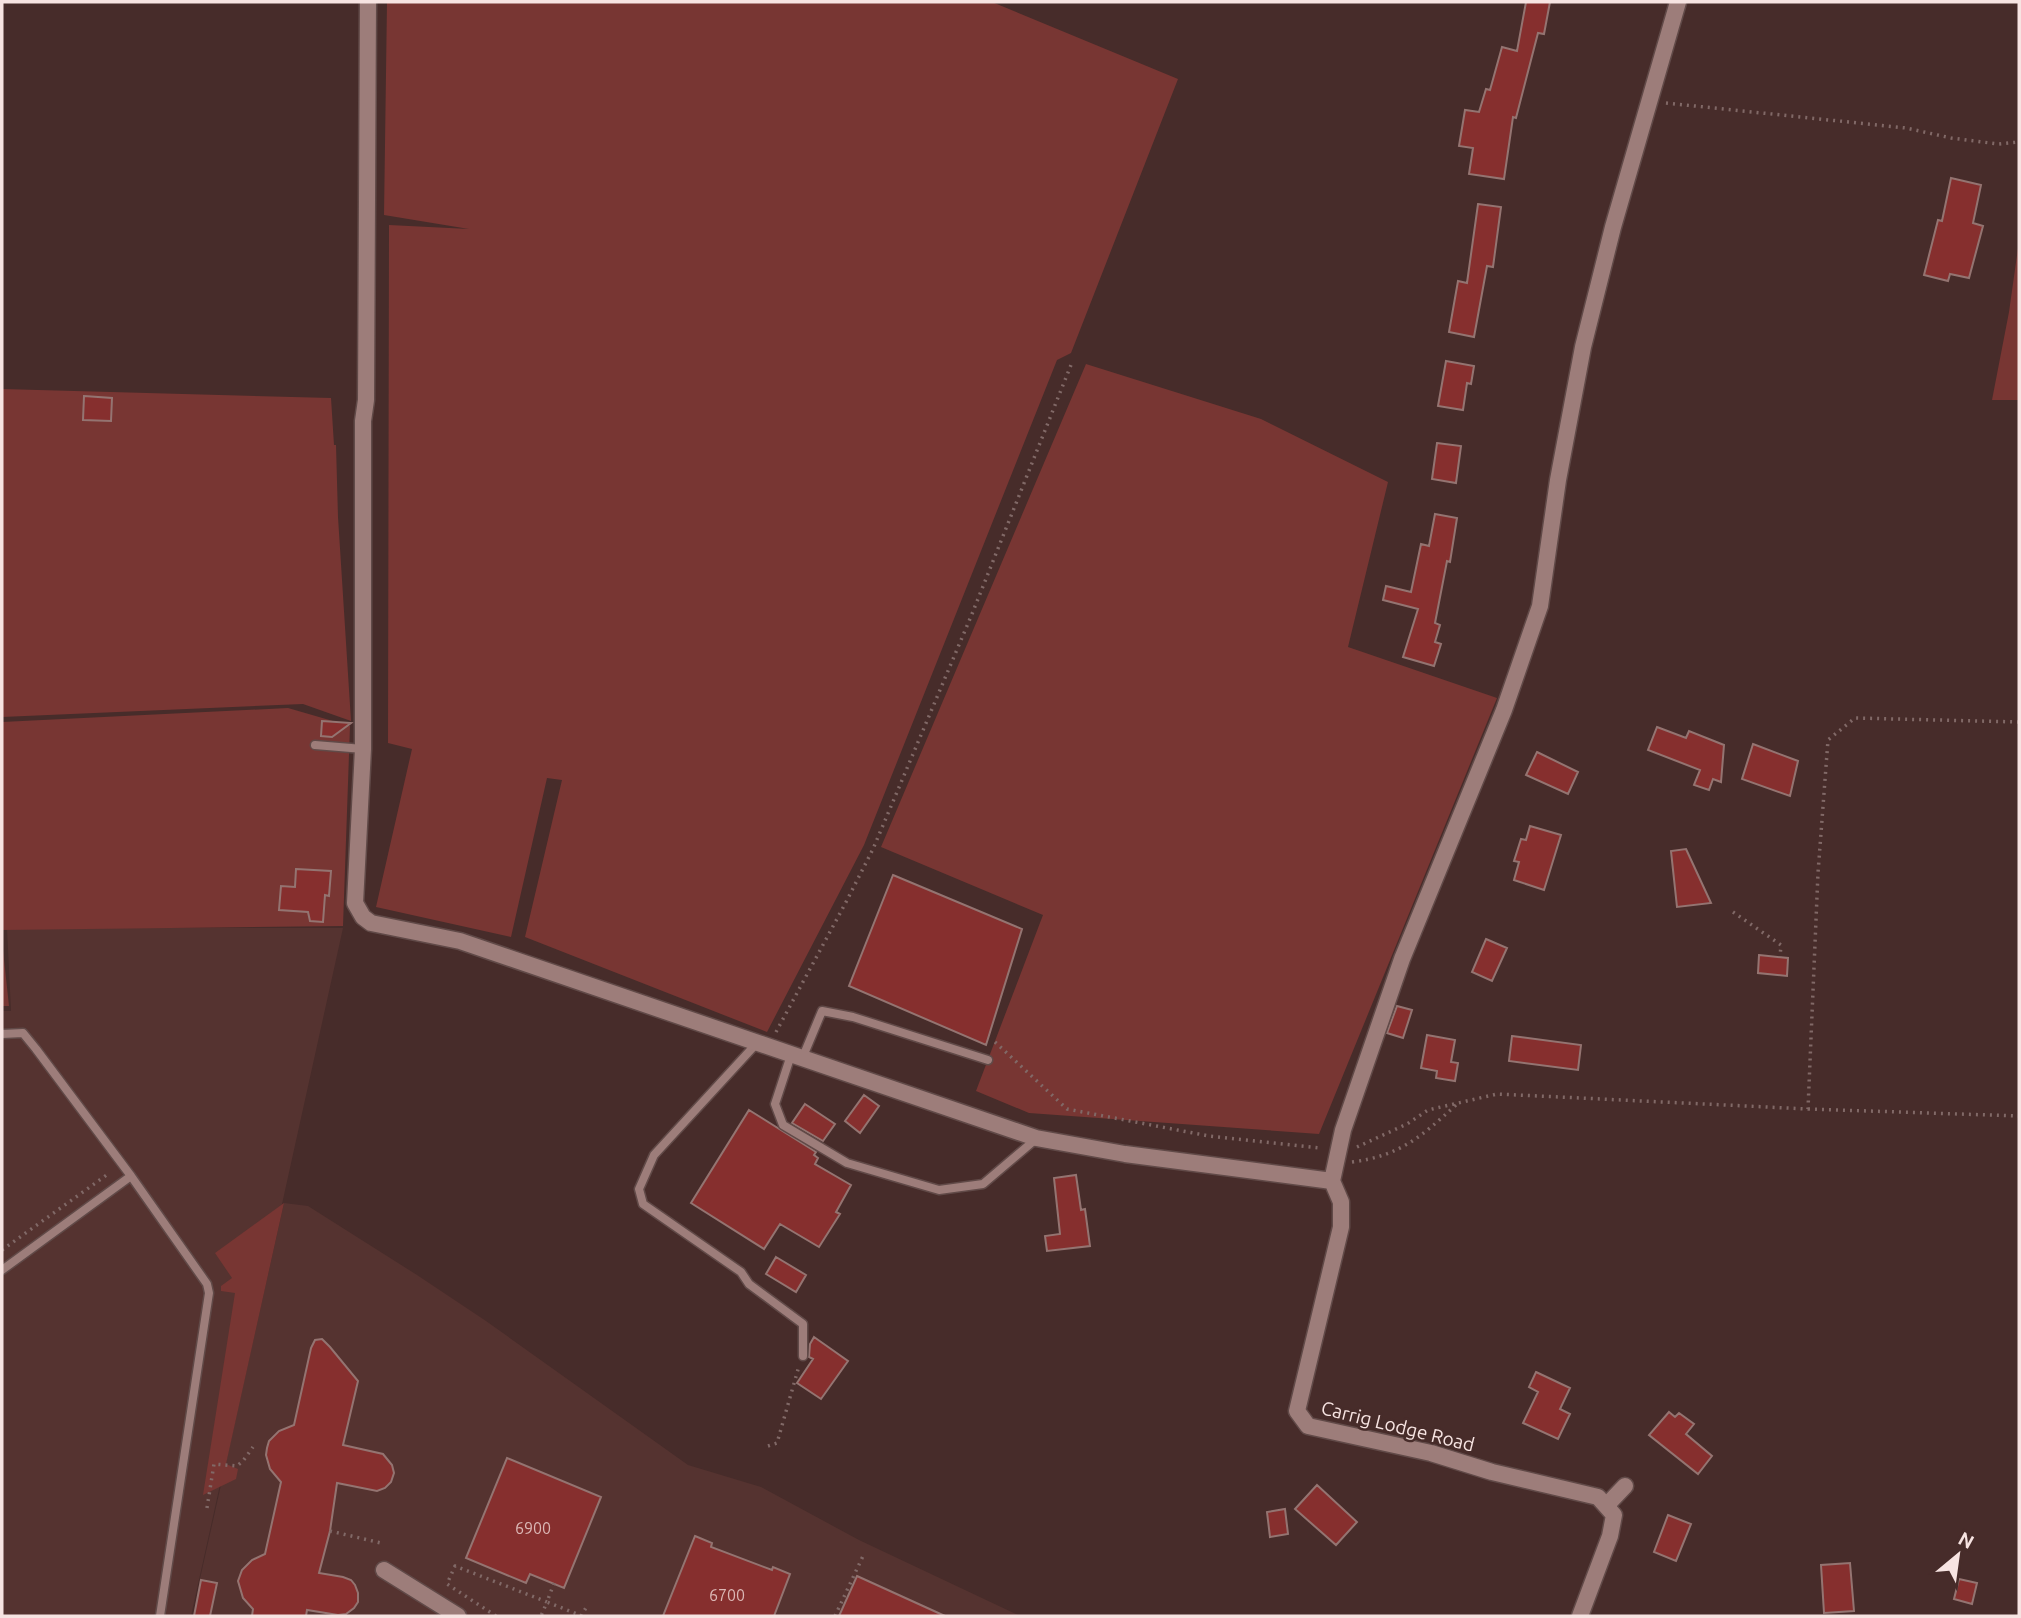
<svg xmlns="http://www.w3.org/2000/svg" width="2021" height="1618" viewBox="0 0 2021 1618" font-family="Ubuntu,sans-serif">
<rect width="100%" height="100%" fill="#472c2a"/>
<path fill="#553330" d="M7,928H343L191,1616H2V1011H11Z
M284,1203L308,1206L417,1275L486,1321L688,1465L761,1487L859,1540L1020,1616H193L200,1579Z"/>
<path fill="#783633" d="M387,2H992L1178,79L1071,353L1057,360L864,845L767,1032L525,937L562,780L547,778L511,937L376,907L412,749L388,743L389,225L469,229L384,215Z
M2019,241V400H1992L2009,312Z
M1086,364L1261,419L1388,482L1348,647L1497,698L1319,1134L1029,1113L976,1091L1043,915L881,847Z
M2,389L331,398L334,445H336L338,517L351,721L303,704L2,717Z
M288,708L350,726L343,926L2,930V722Z
M2,941L9,1006H2Z
M284,1203L226,1464L238,1469L236,1479L203,1495L235,1293L221,1291V1286L232,1278L215,1253Z"/>
<path fill="#862f2e" stroke="#947471" stroke-width="2" d="M1526,2H1550L1544,34L1538,33L1516,118L1513,117L1504,179L1469,174L1473,148L1459,146L1465,110L1479,112L1486,89L1490,90L1502,47L1517,51Z
M1951,178L1981,185L1973,223L1983,226L1969,278L1950,274L1948,281L1924,275L1938,220L1942,221Z
M1478,204L1501,207L1493,267L1487,266L1474,337L1449,332L1458,281L1467,283Z
M1446,361L1474,366L1471,384L1467,383L1463,410L1438,406Z
M84,396L112,398L111,421L83,420Z
M1437,443L1461,446L1456,483L1432,479Z
M1435,514L1457,518L1450,562L1447,561L1435,623L1440,625L1435,642L1441,644L1434,666L1403,657L1418,609L1383,600L1386,586L1411,592L1421,544L1429,546Z
M322,721L351,723L332,737L321,736Z
M1657,727L1686,738L1689,731L1724,745L1721,782L1713,779L1709,790L1694,785L1700,770L1648,750Z
M1753,744L1798,761L1790,796L1742,779Z
M1537,752L1578,772L1568,794L1526,775Z
M1530,826L1561,835L1544,890L1514,880L1519,862L1514,861L1521,839L1526,840Z
M1686,849L1711,903L1677,907L1671,851Z
M296,869L331,871L329,896L325,895L323,922L310,921L308,912L279,910L281,886L295,887Z
M893,875L1022,929L986,1045L849,986Z
M1486,939L1507,948L1492,981L1472,972Z
M1759,955L1788,958L1787,976L1758,973Z
M1397,1006L1412,1010L1403,1038L1387,1033Z
M1427,1035L1455,1040L1451,1062L1458,1063L1455,1081L1436,1078L1437,1071L1421,1068Z
M1512,1036L1581,1045L1578,1070L1509,1061Z
M864,1095L879,1106L860,1133L845,1121Z
M805,1104L835,1124L823,1141L792,1123Z
M749,1110L816,1152L814,1155L818,1158L815,1164L851,1185L836,1212L840,1214L819,1247L780,1224L764,1249L691,1203Z
M1076,1175L1081,1210L1085,1209L1090,1246L1047,1251L1045,1236L1060,1234L1054,1178Z
M776,1257L806,1275L796,1292L766,1274Z
M814,1337L848,1361L821,1399L797,1383L813,1359L809,1357L810,1344Z
M322,1339L330,1347L358,1381L343,1445L383,1454L392,1465L394,1473L391,1482L385,1488L377,1491L337,1483L330,1531L319,1573L343,1577L351,1580L355,1585L358,1593V1602L354,1608L346,1614L338,1615L307,1610L306,1616H252L253,1609L243,1598L238,1581L242,1570L252,1560L265,1554L281,1482L270,1469L266,1455L267,1448L269,1441L279,1431L294,1425L311,1348L315,1340Z
M1536,1372L1570,1388L1560,1409L1570,1414L1558,1439L1523,1423L1538,1392L1529,1387Z
M1669,1412L1675,1417L1679,1413L1694,1424L1686,1434L1712,1456L1698,1474L1649,1435Z
M507,1458L601,1497L564,1588L530,1574L526,1583L466,1558Z
M1317,1485L1357,1522L1336,1545L1295,1509Z
M1285,1509L1288,1534L1270,1537L1267,1512Z
M1668,1515L1691,1524L1676,1561L1654,1552Z
M695,1536L712,1543L711,1547L772,1570L773,1567L790,1574L774,1616H663Z
M1850,1563L1854,1611L1824,1613L1821,1565Z
M857,1576L945,1616H839Z
M1959,1579L1977,1583L1972,1604L1954,1599Z
M201,1580L217,1583L210,1616H194Z"/>
<g fill="none" stroke-linecap="round" stroke-linejoin="round">
<defs>
<path id="lane" d="M315,745L363,749
M2,1034L23,1033L36,1049L131,1176L207,1284L209,1293L160,1616
M757,1043L654,1155L639,1189L643,1204L741,1272L749,1284L803,1324V1356
M791,1055L775,1104L783,1125L847,1163L939,1190L983,1184L1036,1139
M802,1059L822,1011L853,1017L988,1060
M2,1270L131,1176"/>
<path id="street" d="M368,2L366,400L363,421V749L355,903L363,917L371,923L460,941L1036,1138L1125,1154L1332,1181
M1332,1181L1343,1130L1402,959L1504,710L1540,606L1558,480L1583,347L1613,227L1678,2
M1332,1181L1341,1202V1227L1297,1411L1308,1426L1431,1453L1492,1472L1598,1497L1614,1515L1610,1536L1580,1616
M1606,1506L1625,1486
M384,1570L458,1616"/>
</defs>
<use href="#lane" stroke="#614a48" stroke-width="11"/>
<use href="#street" stroke="#614a48" stroke-width="19"/>
<path stroke="#816967" stroke-width="3.5" stroke-dasharray="2 5" stroke-linecap="butt" d="M1666,103L1906,128L1951,138L1998,144L2019,142
M1733,912L1781,945L1780,957
M776,1032L845,904L873,849L972,614L1071,365
M995,1042L1067,1109L1209,1136L1320,1148
M1808,1109L2019,1116
M1357,1147L1407,1124L1428,1110L1497,1094L1808,1109L1818,873L1828,740L1855,718L2019,722
M1352,1162C1400,1156 1422,1136 1456,1105
M2,1250L108,1174
M768,1446L777,1443L799,1366
M207,1508L214,1464L237,1466L243,1461L253,1447
M330,1531L381,1543
M554,1583L547,1602L582,1616
M496,1616L447,1584L455,1566L547,1602L541,1616
M581,1616L587,1606
M835,1616L863,1556"/>
<use href="#lane" stroke="#9d7d7a" stroke-width="8"/>
<use href="#street" stroke="#9d7d7a" stroke-width="16"/>
</g>
<g text-anchor="middle" stroke-width="5" stroke-linejoin="round" paint-order="stroke">
<g font-size="16" fill="#dbb7b5">
<text x="533" y="1534">6900</text>
<text x="727" y="1601">6700</text>
</g>
<g font-size="19" fill="#f7e4e2" stroke="#472c2a">
<text transform="translate(1398 1426) rotate(14)" y="7">Carrig Lodge Road</text>
</g>
</g>
<rect width="2021" height="1618" fill="none" stroke="#f7e4e2" stroke-width="7"/>
<g transform="translate(1958 1555) rotate(29)" stroke="#472c2a" stroke-width="5" paint-order="stroke">
<path d="M0-5L12 26L0 18L-12 26Z" fill="#f7e4e2"/>
<text y="-10" font-size="19" font-weight="bold" text-anchor="middle" fill="#f7e4e2">N</text>
</g>
</svg>
